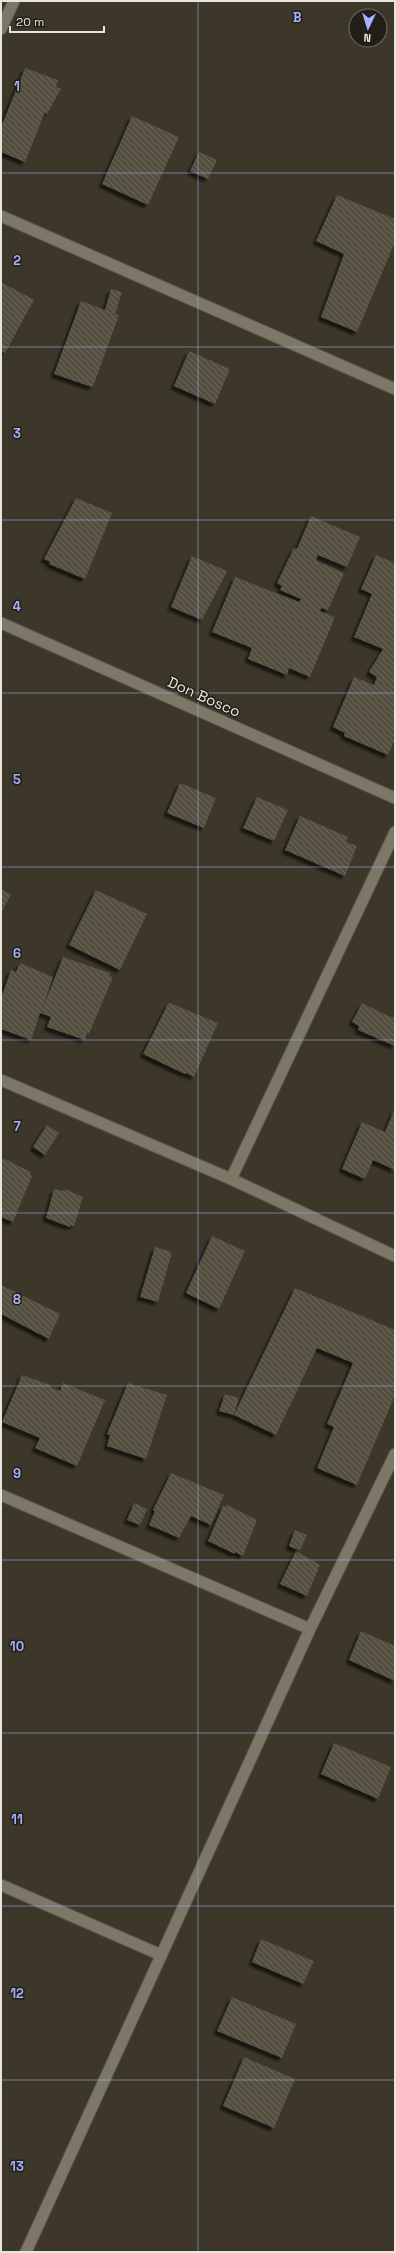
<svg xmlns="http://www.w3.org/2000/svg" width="396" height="2253" viewBox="0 0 396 2253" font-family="'Space Grotesk',sans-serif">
<defs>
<pattern id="building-back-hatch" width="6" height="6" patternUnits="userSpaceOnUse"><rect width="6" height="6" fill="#544f40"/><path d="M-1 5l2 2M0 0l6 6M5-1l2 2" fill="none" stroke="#6d685b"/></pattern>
<filter id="shadow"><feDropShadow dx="-3.5" dy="3.5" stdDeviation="1" flood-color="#0009"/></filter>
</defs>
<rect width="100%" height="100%" fill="#3c3729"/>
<path fill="url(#building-back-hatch)" filter="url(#shadow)" d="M25,68L58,80L56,87L61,89L47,114L45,112L25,162L1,152V127Z
M132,116L179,137L148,205L102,184Z
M199,152L217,160L208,179L190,171Z
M337,195L395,219V242L357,332L321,317L344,254L316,241Z
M1,282L34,300L5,353L1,351Z
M111,289L122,292L115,314L119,315L94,384L92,387L54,374L81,301L105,310Z
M189,351L230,369L215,404L174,386Z
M76,498L112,513L85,579L49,564L50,562L44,559Z
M311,516L360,537L347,567L318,555L316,559L317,561L344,573L328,610L321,608L320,611L335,617L310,677L289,668L287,675L248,659L252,648L212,632L235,577L299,602L301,599L280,590L282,586L277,583L294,548L297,549Z
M376,555L395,563V739L388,755L344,736L345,733L333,727L354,677L374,685L377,677L369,672L383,649L354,637L372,594L361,589Z
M192,556L227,571L202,620L171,607Z
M180,783L216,798L204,828L167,813Z
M257,797L288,810L274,841L243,828Z
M300,816L348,837L346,842L357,846L345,876L285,850Z
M1,889L11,894L1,914Z
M96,890L147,914L120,970L69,945Z
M63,957L110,973L109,976L113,977L89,1034L87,1033L85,1040L47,1027L51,1017L40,1013L31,1040L1,1029V998L11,970L16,972L20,963L53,977L43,1007Z
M170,1003L218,1023L194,1077L186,1073L185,1074L143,1054L168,1004Z
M362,1003L393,1018L395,1012V1046L358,1030L359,1026L352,1022Z
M395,1108V1170L373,1160L365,1179L342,1169L362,1122L385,1132Z
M47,1125L59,1133L45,1155L33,1147Z
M3,1158L31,1172L30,1175L32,1176L13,1222L1,1217V1162Z
M54,1189L64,1191L65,1189L83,1197L74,1226L71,1225L70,1227L46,1218Z
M212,1236L245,1251L219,1309L186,1293Z
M155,1247L172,1252L158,1302L140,1297Z
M1,1285L60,1314L49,1339L1,1314Z
M295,1288L395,1330V1395L357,1485L317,1468L334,1427L327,1424L353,1363L317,1348L276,1435L234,1415L219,1411L225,1394L239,1398L234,1415Z
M22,1375L51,1385L50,1387L60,1391L63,1383L105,1400L77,1466L35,1448L40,1438L2,1422Z
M128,1383L167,1395L146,1459L107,1446L110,1435L107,1434Z
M171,1473L224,1495L211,1525L191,1516L179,1538L149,1525L155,1511L153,1510Z
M134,1503L147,1509L140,1525L127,1520Z
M227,1505L257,1520L243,1556L235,1552V1554L208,1541L223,1506L226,1507Z
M295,1530L307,1535L300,1551L289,1546Z
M296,1551L320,1565L307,1596L280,1584Z
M361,1631L395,1646V1681L349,1660Z
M334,1743L391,1767L378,1799L321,1774Z
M261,1939L314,1961L303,1984L252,1962Z
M232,1997L296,2024L282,2058L217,2031Z
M244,2057L295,2079L274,2128L223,2106Z"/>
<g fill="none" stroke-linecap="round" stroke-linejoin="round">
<defs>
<path id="minor" d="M1,29L14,1
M1,216L395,389
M1,623L395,798
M1,1080L231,1179L395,1256
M231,1179L395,832
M1,1495L310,1629
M1,1885L161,1955
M26,2252L310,1629L395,1454"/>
</defs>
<use href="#minor" stroke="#5a564a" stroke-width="13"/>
<use href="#minor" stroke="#7d7768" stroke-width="11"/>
</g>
<path fill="none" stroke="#a5b1fc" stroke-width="1" stroke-opacity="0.55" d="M198,1V2252M1,173H395M1,347H395M1,520H395M1,693H395M1,867H395M1,1040H395M1,1213H395M1,1386H395M1,1560H395M1,1733H395M1,1906H395M1,2080H395"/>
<g text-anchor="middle" stroke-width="3" stroke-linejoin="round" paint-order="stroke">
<g font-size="15" fill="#e8e5dc" stroke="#211f18">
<text transform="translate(204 697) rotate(24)" y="5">Don Bosco</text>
</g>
</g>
<g font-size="13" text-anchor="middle" font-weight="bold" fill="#a5b1fc" stroke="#211f18" stroke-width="3" stroke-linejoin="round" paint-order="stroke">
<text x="297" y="22">B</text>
<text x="17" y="91">1</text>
<text x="17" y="265">2</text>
<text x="17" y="438">3</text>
<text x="17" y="611">4</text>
<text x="17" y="784">5</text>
<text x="17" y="958">6</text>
<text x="17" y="1131">7</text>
<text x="17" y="1304">8</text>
<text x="17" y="1478">9</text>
<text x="17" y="1651">10</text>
<text x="17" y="1824">11</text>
<text x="17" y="1998">12</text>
<text x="17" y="2171">13</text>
</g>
<rect width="396" height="2253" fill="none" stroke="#e8e5dc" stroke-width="4"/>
<g transform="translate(368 28) rotate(184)"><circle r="19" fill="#211f18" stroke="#716e66"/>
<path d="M0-3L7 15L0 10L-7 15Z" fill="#a5b1fc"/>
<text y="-6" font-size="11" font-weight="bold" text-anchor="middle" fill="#e8e5dc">N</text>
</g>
<path d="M10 26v6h94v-6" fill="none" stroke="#e8e5dc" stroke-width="2"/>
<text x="16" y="26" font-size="12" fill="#e8e5dc" stroke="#211f18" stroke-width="3" paint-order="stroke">20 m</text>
</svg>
